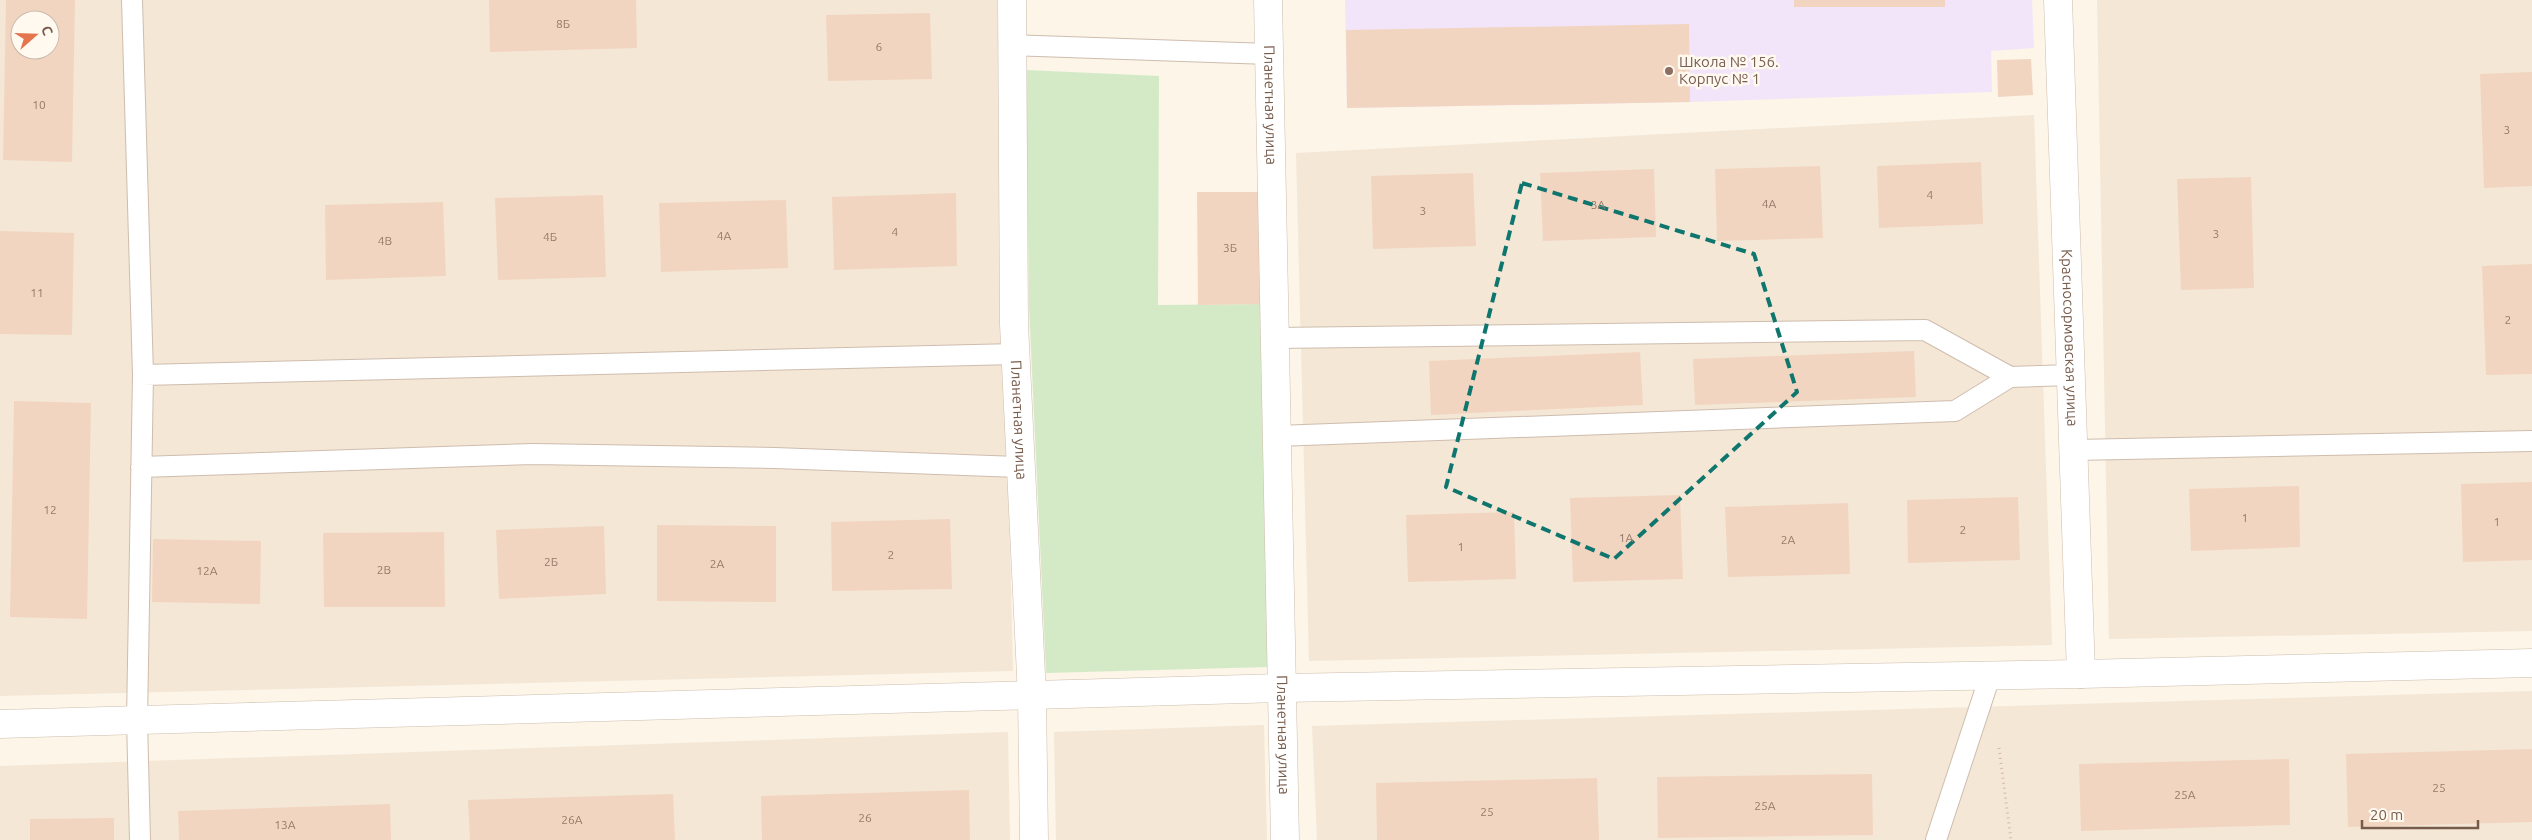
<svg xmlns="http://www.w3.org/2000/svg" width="2532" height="840" viewBox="0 0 2532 840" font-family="Ubuntu,sans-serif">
<rect width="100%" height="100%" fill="#fcf5e8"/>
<path fill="#f4e7d6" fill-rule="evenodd" d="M0,0H997L1013,671L0,696ZM20,20H50V50H20Z
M2097,0H2532V631L2109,639Z
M2034,115L2052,645L1309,661L1296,153Z
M2532,691V840H1317L1312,726Z
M1264,725L1267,840H1056L1054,732Z
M1008,732L1010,840H0V766Z"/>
<path fill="#f2e5f9" d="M1345,0H2032L2034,48L1991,51L1992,92L1690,102L1347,108Z"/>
<path fill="#d4eac6" d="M1026,70L1159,76L1158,305L1263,304L1268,667L1046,673L1029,306Z"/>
<path fill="#f2d5c0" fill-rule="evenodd" d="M6,0H75L72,162L3,160ZM20,20H50V50H20Z
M489,0H636L637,48L490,52Z
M1794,0H1945V7H1794Z
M930,13L932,79L828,81L826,15Z
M1689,24L1690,102L1347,108L1346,30Z
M2031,59L2033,95L1998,97L1997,60Z
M2532,72V186L2484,188L2480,74Z
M1981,162L1983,224L1879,228L1877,166Z
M1820,166L1823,238L1717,241L1715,169Z
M1654,169L1656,237L1543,241L1540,173Z
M1473,173L1476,246L1373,249L1371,176Z
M2251,177L2254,288L2181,290L2177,179Z
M1197,192H1262L1263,304L1198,305Z
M956,193L957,266L834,270L832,197Z
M603,195L606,277L498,280L495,198Z
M786,200L788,268L661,272L659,203Z
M443,202L446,276L326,280L325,205Z
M0,231L74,233L72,335L0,334Z
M2532,264V374L2486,375L2482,266Z
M1914,351L1916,397L1695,405L1693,359Z
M1640,352L1643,405L1431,415L1429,361Z
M14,401L91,403L87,619L10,617Z
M2532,482V560L2463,562L2461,484Z
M2299,486L2300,547L2191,551L2189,489Z
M1680,495L1683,579L1573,582L1570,498Z
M2018,497L2020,560L1908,563L1907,500Z
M1848,503L1850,574L1728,577L1725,507Z
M1514,512L1516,579L1408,582L1406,515Z
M950,519L952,589L832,591L831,522Z
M657,525L776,526V602L657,601Z
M604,526L606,594L499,599L496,530Z
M444,532L445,607H324L323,533Z
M153,539L261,541L260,604L152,602Z
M2532,749V822L2348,827L2346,754Z
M2289,759L2290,825L2081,831L2079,764Z
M1872,774L1873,835L1658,838L1657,777Z
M1597,778L1599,840H1377L1376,783Z
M969,790L970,840H762L761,796Z
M673,794L675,840H470L468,800Z
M390,804L391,840H179L178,811Z
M114,818V840H30V819Z"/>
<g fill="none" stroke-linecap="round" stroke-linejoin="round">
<defs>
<path id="service" d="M132,0L143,375L137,720L140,840
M1012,45L1269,54
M1275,338L1925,330L2010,377
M143,375L1016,354
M1277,436L1955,411L2010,377L2072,375
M2074,450L2532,441
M141,467L533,454L775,458L1021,467
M1936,840L1990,676"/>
<g id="minor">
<path id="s1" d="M1012,0L1014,324L1032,696L1034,840"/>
<path id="s2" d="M1268,0L1285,840"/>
<path id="s3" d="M2058,0L2081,674"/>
<path d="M0,724L1282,688L2081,674L2532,663"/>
</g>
</defs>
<use href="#service" stroke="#cebdae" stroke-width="22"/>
<use href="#minor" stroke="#cebdae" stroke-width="29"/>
<path stroke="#d7b9a3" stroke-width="3" stroke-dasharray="1 4" stroke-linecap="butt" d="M1999,748L2011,840"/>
<use href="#service" stroke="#fff" stroke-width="20"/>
<use href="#minor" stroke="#fff" stroke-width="28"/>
</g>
<path fill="none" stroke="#0f766e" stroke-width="4" stroke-dasharray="10 6" stroke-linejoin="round" d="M1522,183L1754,254L1797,392L1614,559L1446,487Z"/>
<circle fill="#8d6e63" stroke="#fff9ef" stroke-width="2" cx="1669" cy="71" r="5"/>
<g text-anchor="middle" stroke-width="5" stroke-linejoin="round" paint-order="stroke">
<g font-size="12" fill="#967a69">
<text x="563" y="28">8Б</text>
<text x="879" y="51">6</text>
<text x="39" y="109">10</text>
<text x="2507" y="134">3</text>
<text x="1930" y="199">4</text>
<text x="1769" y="208">4А</text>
<text x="1598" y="209">3А</text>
<text x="1423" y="215">3</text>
<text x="895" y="236">4</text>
<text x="2216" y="238">3</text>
<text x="724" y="240">4А</text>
<text x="550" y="241">4Б</text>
<text x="385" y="245">4В</text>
<text x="1230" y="252">3Б</text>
<text x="37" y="297">11</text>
<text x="2508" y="324">2</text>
<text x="50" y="514">12</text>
<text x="2245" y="522">1</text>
<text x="2497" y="526">1</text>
<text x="1963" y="534">2</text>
<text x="1626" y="542">1А</text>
<text x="1788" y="544">2А</text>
<text x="1461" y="551">1</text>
<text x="891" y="559">2</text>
<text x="551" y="566">2Б</text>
<text x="717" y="568">2А</text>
<text x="384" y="574">2В</text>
<text x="207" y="575">12А</text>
<text x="2439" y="792">25</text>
<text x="2185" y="799">25А</text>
<text x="1765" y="810">25А</text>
<text x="1487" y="816">25</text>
<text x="865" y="822">26</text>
<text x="572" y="824">26А</text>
<text x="285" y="829">13А</text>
</g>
<g font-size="15" fill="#785e54" stroke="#fff9ef" text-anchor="start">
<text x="1679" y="67">Школа № 156.<tspan x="1679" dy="17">Корпус № 1</tspan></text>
</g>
<g font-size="15" fill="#775c4c" stroke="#fff9ef">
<text dy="5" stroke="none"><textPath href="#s2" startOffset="105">Планетная улица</textPath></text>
<text dy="5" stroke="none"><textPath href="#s3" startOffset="338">Красносормовская улица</textPath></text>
<text dy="5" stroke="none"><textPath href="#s1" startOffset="420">Планетная улица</textPath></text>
<text dy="5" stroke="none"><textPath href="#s2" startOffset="735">Планетная улица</textPath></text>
</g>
</g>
<g transform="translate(35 35) rotate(70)"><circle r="24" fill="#fff9ef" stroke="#c9baae"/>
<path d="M0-4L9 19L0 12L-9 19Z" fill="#e4754f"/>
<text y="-8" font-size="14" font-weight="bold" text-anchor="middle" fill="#775c4c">С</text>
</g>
<path d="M2362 820v8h116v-8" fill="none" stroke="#775c4c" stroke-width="2.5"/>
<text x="2370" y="820" font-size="15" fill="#775c4c" stroke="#fff9ef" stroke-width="4" paint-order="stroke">20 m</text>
</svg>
